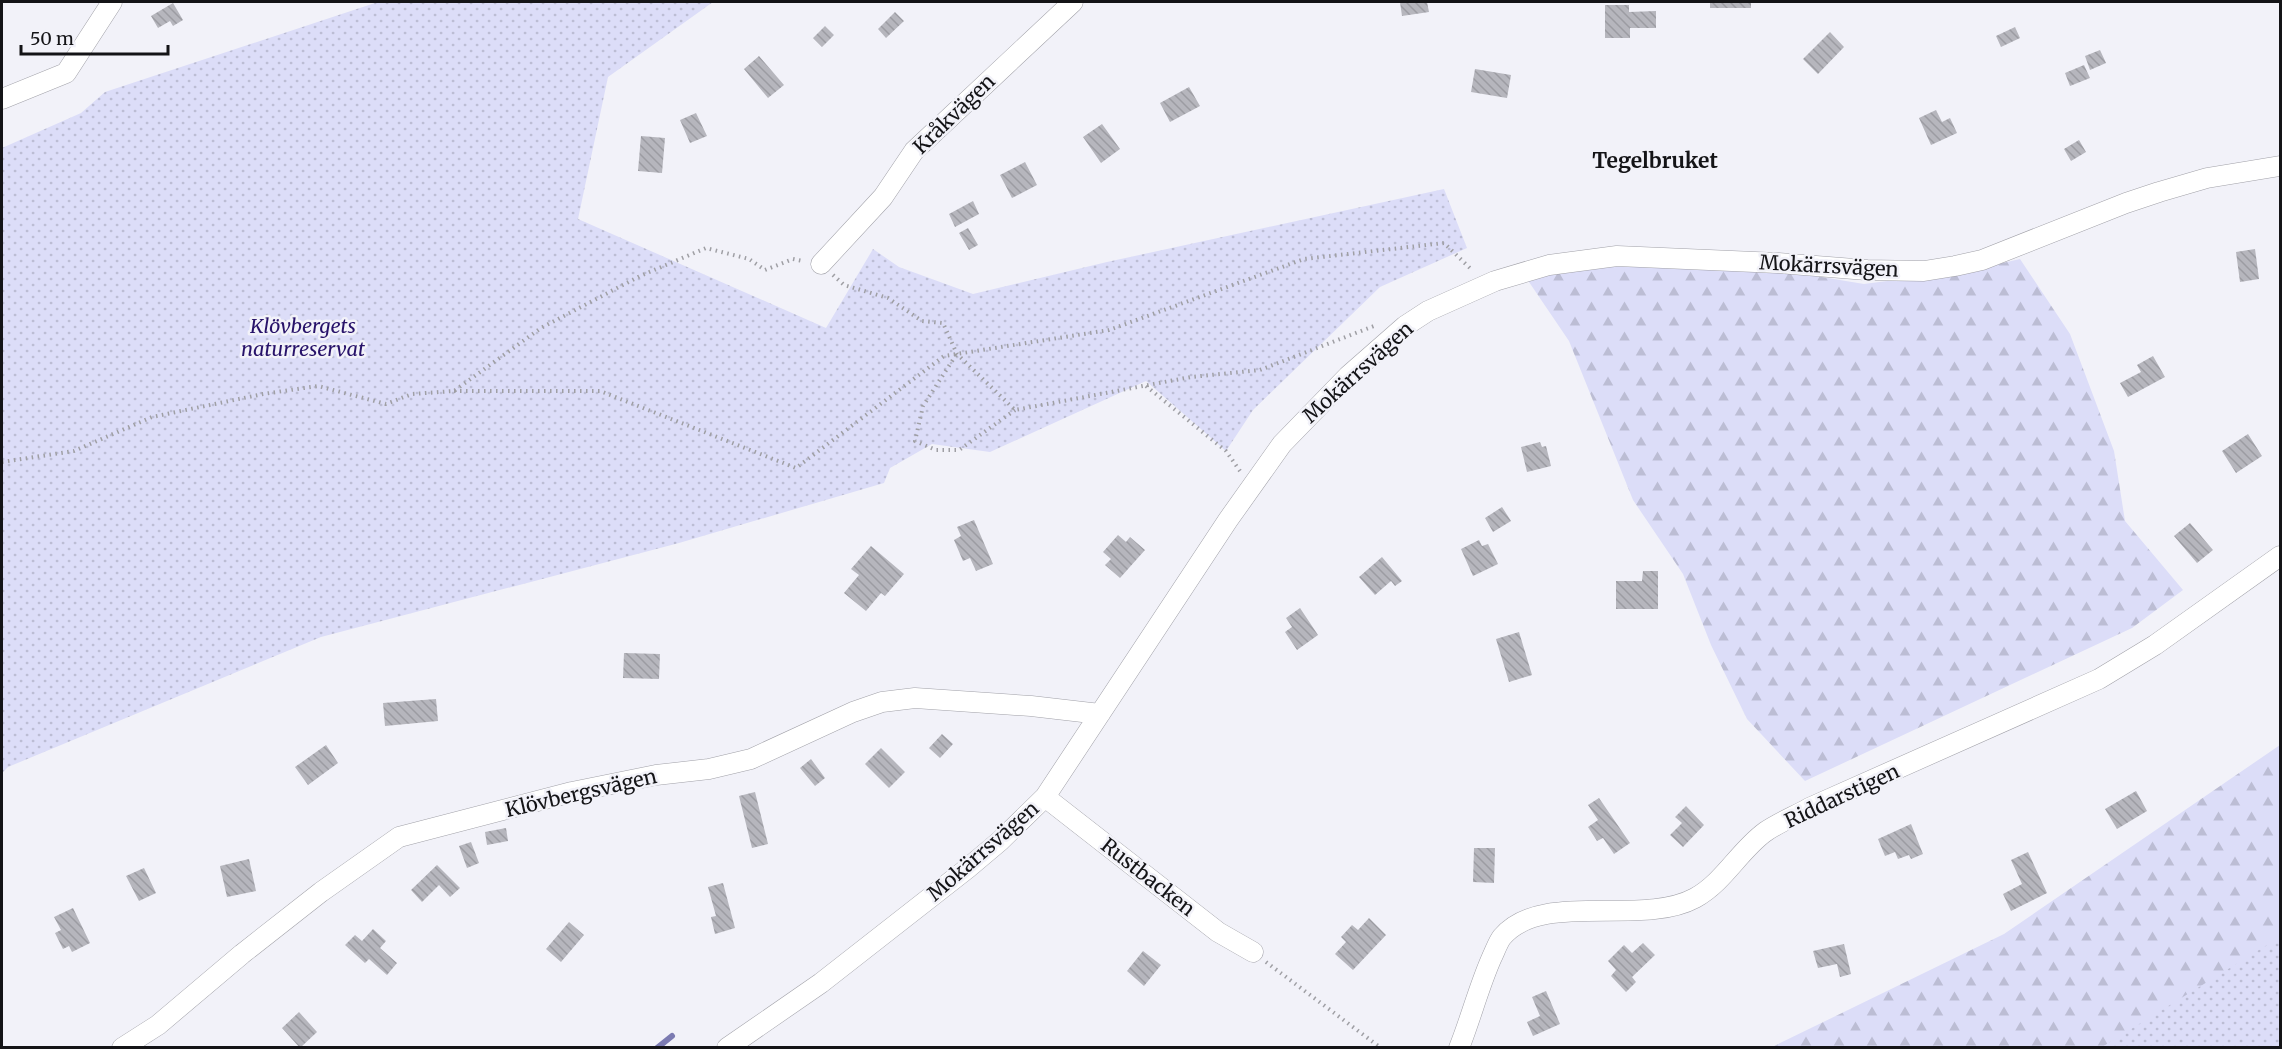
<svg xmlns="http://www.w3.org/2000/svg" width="2282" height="1049" viewBox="0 0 2282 1049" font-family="Merriweather,serif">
<defs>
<pattern id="forest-firs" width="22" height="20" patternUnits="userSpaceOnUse" patternTransform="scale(1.5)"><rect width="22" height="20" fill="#dcddf8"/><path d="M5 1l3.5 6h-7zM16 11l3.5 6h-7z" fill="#bcbdd4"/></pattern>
<pattern id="park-dots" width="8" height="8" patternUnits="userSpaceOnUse" patternTransform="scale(1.5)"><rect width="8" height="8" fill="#dcddf8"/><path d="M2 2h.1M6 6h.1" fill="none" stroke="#bcbdd4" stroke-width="1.8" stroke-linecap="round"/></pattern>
<pattern id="building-back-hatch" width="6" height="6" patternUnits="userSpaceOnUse" patternTransform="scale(1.5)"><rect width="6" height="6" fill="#b6b6bd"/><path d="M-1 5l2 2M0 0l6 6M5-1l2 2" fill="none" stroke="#9c9ca2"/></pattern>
</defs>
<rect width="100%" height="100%" fill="#f2f2f9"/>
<path fill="url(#forest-firs)" d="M2020,259L2070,334L2114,451L2125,521L2183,590L2132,628L1805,781L1747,719L1711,645L1683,574L1633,500L1569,341L1529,282L1528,275L1617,262L1749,265L1864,284L1972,270Z
M2280,745V1047L1770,1048L2004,934Z"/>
<path fill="url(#park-dots)" d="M378,2H713L608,77L578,219L826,328L873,249L899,267L973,294L1107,262L1444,189L1467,248L1380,287L1253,410L1226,451L1146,381L990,452L932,444L890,468L884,483L679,543L321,637L8,767L2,773V148L81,113L105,92Z
M2280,937V1047H2102Z"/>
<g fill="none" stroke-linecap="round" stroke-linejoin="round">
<path stroke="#7c7bb2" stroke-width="6" d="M657,1048L672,1036"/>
</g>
<path fill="url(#building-back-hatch)" d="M1400,2H1427L1429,12L1402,16Z
M1710,2H1751V8H1710Z
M173,3L183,20L173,26L170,21L158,28L151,16Z
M1605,5H1629V12L1656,11V28H1630V38H1605Z
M895,12L904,21L886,38L878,29Z
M825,26L834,35L822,47L813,38Z
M2015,27L2020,38L2001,47L1996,36Z
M1830,32L1844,47L1818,74L1803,59Z
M2100,50L2106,63L2090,70L2085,56Z
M759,56L784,85L768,98L744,69Z
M2084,65L2090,78L2070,86L2065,73Z
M1475,69L1511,75L1507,98L1471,92Z
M1189,87L1200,106L1170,122L1160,103Z
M1936,110L1942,122L1950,118L1957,133L1931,145L1919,118Z
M696,113L707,136L690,143L680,120Z
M1102,124L1120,149L1101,163L1083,137Z
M641,136L665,138L662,173L638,171Z
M2079,140L2086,152L2071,161L2064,149Z
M1025,162L1037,185L1012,198L1000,175Z
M973,201L979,214L955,227L949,214Z
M968,228L978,245L969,250L959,233Z
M2255,249L2259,279L2240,282L2236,252Z
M2153,356L2165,377L2128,397L2120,383L2141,372L2137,365Z
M2248,434L2262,456L2236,473L2222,451Z
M1540,442L1542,447L1546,446L1551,466L1527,472L1521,447Z
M1502,507L1511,521L1493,532L1485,518Z
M974,520L993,564L976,571L970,558L963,561L954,540L961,536L957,527Z
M2190,523L2213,550L2197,563L2174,536Z
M1118,535L1126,542L1130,537L1145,550L1120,578L1105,565L1111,559L1103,552Z
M1479,540L1482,546L1488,544L1498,564L1473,576L1461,549Z
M871,546L904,574L885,596L881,593L866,611L844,593L859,575L851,569Z
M1382,557L1402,581L1395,586L1391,581L1375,595L1359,577Z
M1643,571H1658V609H1616V581H1642Z
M1300,608L1318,635L1297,650L1285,632L1292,627L1286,618Z
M1519,632L1532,675L1509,682L1496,639Z
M624,653L660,654L659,679L623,678Z
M436,699L438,721L385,726L383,703Z
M942,734L953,744L940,758L929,748Z
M326,745L338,763L308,785L295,767Z
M881,748L905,772L889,788L865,764Z
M811,759L825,778L815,786L800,768Z
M2136,791L2147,811L2117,829L2105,809Z
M755,792L768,844L752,848L739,796Z
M1599,798L1630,843L1614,854L1603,838L1597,841L1588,827L1598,820L1588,805Z
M1686,806L1704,825L1683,847L1670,835L1682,823L1675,817Z
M1911,824L1923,854L1911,859L1909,855L1898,859L1895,852L1885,856L1878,839Z
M506,828L508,841L487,845L485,832Z
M471,842L479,863L467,868L459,846Z
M1474,848H1495L1494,883L1473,882Z
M2028,852L2047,893L2011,911L2003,894L2022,884L2011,860Z
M249,859L256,891L227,897L220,866Z
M437,865L460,888L450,897L439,885L422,902L411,890Z
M144,868L156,893L139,901L126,876Z
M723,883L735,928L715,934L711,917L716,916L708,887Z
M73,908L90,943L72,952L69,946L63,949L55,933L61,930L54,917Z
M1369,918L1386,935L1353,970L1335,954L1346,942L1341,937L1352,925L1358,930Z
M569,922L584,935L561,962L546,949Z
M373,929L386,941L380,948L397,963L387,975L369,959L365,963L345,945L355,935L362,941Z
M1643,943L1655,955L1632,977L1636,982L1626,992L1611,976L1616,970L1608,961L1624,945L1632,953Z
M1844,944L1851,974L1840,977L1837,964L1818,968L1813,951Z
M1143,951L1161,965L1144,986L1127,971Z
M1546,991L1560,1024L1533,1036L1527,1022L1540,1016L1532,997Z
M299,1012L317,1032L300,1048L282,1028Z"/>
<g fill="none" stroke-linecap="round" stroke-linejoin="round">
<defs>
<path id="street" d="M2,99L66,73L112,2
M821,264L883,197L914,151L1073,2
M1045,797L1218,932L1253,952
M122,1048L158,1025L242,954L321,892L399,837L572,792L656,775L709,769L751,759L853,712L882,702L915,698L1031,706L1100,714
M727,1048L821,983L968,868L1000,841L1045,797L1228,520L1282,444L1348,376L1405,326L1428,311L1495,281L1549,265L1617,256L1778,263L1867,270L1924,271L1955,266L1982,260L2126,203L2159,192L2207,178L2280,166
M1459,1048C1471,1018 1479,986 1492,957C1495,951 1498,942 1502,937C1541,890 1642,927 1695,898C1724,882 1739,851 1765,832C1778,823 1795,816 1809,808L2099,679L2155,645L2280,556"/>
</defs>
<use href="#street" stroke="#a1a1a8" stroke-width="21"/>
<path stroke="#9f9fa4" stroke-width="4" stroke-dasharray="1.5 4.5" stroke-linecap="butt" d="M833,275L844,285L888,298L922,321L943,323L957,354L1015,410L1191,377L1260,370L1374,326
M956,355L923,406L915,441L936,450H959L1015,410
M1146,386L1226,451L1240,471
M454,391H600L796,468L944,356L1109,330L1304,259L1444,243L1473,271
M2,462L74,451L152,417L263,394L318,386L386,404L412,394L454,391L541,328L640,276L706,248L749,259L765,270L793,259L803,261
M1266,962L1381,1048"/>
<use href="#street" stroke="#fff" stroke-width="20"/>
</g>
<g text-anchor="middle" stroke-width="5" stroke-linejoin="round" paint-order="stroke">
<g font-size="20" fill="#141417" stroke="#f2f2f9">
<text transform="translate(954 114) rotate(-44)" y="7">Kråkvägen</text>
<text transform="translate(1829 266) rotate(3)" y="7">Mokärrsvägen</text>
<text transform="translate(1358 372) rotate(-42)" y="7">Mokärrsvägen</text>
<text transform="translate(581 793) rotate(-13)" y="7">Klövbergsvägen</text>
<text transform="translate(1842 796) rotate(-25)" y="7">Riddarstigen</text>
<text transform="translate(983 851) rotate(-41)" y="7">Mokärrsvägen</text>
<text transform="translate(1148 877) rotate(38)" y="7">Rustbacken</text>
</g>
<g font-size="20" font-style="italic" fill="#271269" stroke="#f2f2f9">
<text x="303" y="333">Klövbergets<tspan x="303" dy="23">naturreservat</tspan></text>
</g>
<g font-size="21" font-weight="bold" fill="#141417" stroke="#f2f2f9">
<text x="1655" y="168">Tegelbruket</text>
</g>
</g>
<rect width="2282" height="1049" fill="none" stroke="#141417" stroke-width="6"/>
<path d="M21 45v9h147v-9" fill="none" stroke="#141417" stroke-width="3"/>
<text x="30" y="45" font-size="18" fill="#141417" stroke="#f2f2f9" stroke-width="4.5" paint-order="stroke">50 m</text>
</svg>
